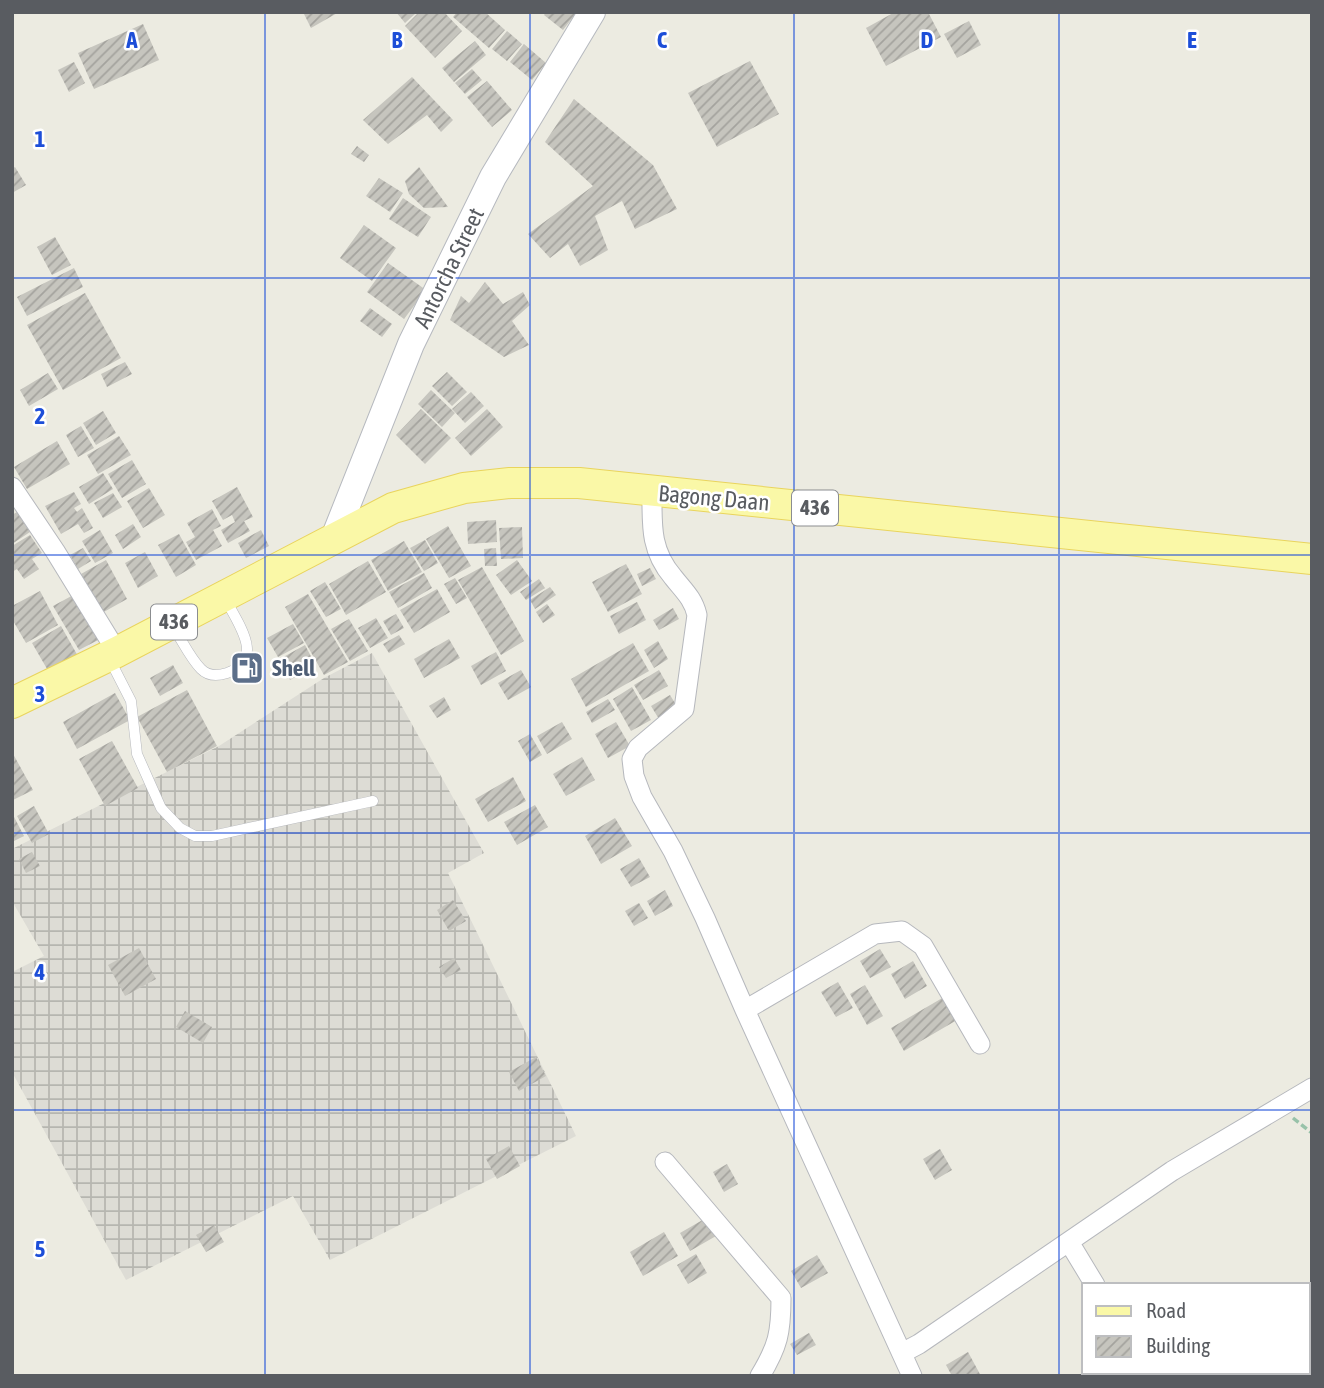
<svg xmlns="http://www.w3.org/2000/svg" width="1324" height="1388" viewBox="0 0 1324 1388" font-family="'Asap Condensed',sans-serif">
<defs>
<pattern id="industrial-grid" width="8" height="8" patternUnits="userSpaceOnUse" patternTransform="scale(1.75)"><rect width="8" height="8" fill="#dddcd5"/><path d="M0 4h8M4 0v8" fill="none" stroke="#b6b6b0"/></pattern>
<pattern id="building-hatch" width="6" height="6" patternUnits="userSpaceOnUse" patternTransform="scale(1.75)"><rect width="6" height="6" fill="#c6c5be"/><path d="M-1 1l2-2M0 6l6-6M5 7l2-2" fill="none" stroke="#a4a39e"/></pattern>
</defs>
<rect width="100%" height="100%" fill="#ecebe1"/>
<path fill="url(#industrial-grid)" d="M372,653L484,853L448,873L576,1136L330,1260L293,1196L126,1280L12,1072V972L44,956L12,901V849L219,746L324,678Z"/>
<path fill="url(#building-hatch)" d="M303,12H339L311,28Z
M396,12H417L405,23Z
M419,12H444L462,31L435,58L405,26Z
M457,12H485L505,30L489,48L453,17Z
M546,12H577L563,30L544,15Z
M895,12H928L941,37L886,66L866,28Z
M969,21L981,45L957,58L944,34Z
M143,24L159,60L94,89L78,53Z
M507,31L522,44L507,61L492,49Z
M475,41L486,55L454,82L442,68Z
M524,44L546,63L532,80L510,62Z
M750,61L779,114L717,147L688,93Z
M74,62L85,83L69,92L58,70Z
M472,69L482,80L465,94L455,83Z
M412,77L453,120L441,132L427,115L388,144L363,120Z
M487,81L512,110L492,127L467,97Z
M574,99L653,165L677,209L635,229L622,201L595,216L608,250L580,266L568,244L550,258L528,234L593,186L545,142Z
M357,146L369,155L364,162L351,154Z
M15,167L26,185L12,193V169Z
M419,167L448,207L424,208L409,194L405,181Z
M379,178L403,193L390,212L366,196Z
M403,198L431,217L418,237L389,219Z
M364,225L396,248L372,281L340,258Z
M55,237L71,265L52,275L37,247Z
M388,263L426,290L404,319L367,292Z
M74,268L83,287L27,316L17,297Z
M485,282L503,304L523,292L530,305L512,321L529,345L504,357L450,320L461,296L469,303Z
M85,293L121,358L63,390L27,325Z
M370,308L392,324L382,337L360,321Z
M125,362L132,374L107,387L101,374Z
M447,372L467,392L452,406L432,386Z
M48,373L58,389L29,406L20,390Z
M431,390L455,413L442,427L418,404Z
M471,392L484,406L465,423L452,409Z
M421,409L451,438L425,464L396,435Z
M487,409L503,427L471,456L455,438Z
M103,411L116,433L96,445L83,423Z
M81,426L94,448L78,457L66,435Z
M119,436L131,455L98,474L87,455Z
M57,441L70,464L27,489L14,467Z
M132,460L146,484L122,498L108,474Z
M103,473L113,489L89,504L79,487Z
M237,487L253,517L244,521L250,531L228,543L221,530L235,522L232,515L223,520L212,501Z
M149,488L165,515L143,528L127,501Z
M74,492L81,504L74,508L77,512L82,508L93,528L84,533L78,524L61,534L45,506Z
M113,493L122,507L103,518L94,503Z
M212,509L221,526L213,530L222,546L196,560L186,542L195,537L187,523Z
M17,512L30,532L12,544V515Z
M496,520L497,542L468,544L467,522Z
M133,524L141,537L123,549L115,535Z
M448,526L471,566L449,578L426,539Z
M522,527L523,558L501,559L499,528Z
M100,530L113,553L95,563L82,541Z
M261,530L269,546L246,558L238,543Z
M179,534L196,565L176,577L158,545Z
M30,535L42,553L32,559L39,569L24,579L17,569L12,572V546Z
M425,540L438,563L424,571L410,548Z
M404,541L422,572L388,591L371,560Z
M83,548L91,561L78,569L70,555Z
M496,548L497,566H485L484,549Z
M145,552L158,576L138,588L125,563Z
M106,560L127,599L102,613L81,574Z
M517,560L532,581L511,595L496,575Z
M368,561L386,592L346,615L329,584Z
M626,564L642,594L608,612L592,582Z
M482,567L524,641L501,655L458,580Z
M650,568L656,579L642,586L637,574Z
M424,573L432,588L398,608L389,592Z
M455,578L467,598L456,604L444,584Z
M539,579L545,588L526,600L520,592Z
M325,582L341,609L326,617L310,591Z
M550,587L556,595L535,609L530,600Z
M437,589L450,612L414,633L400,610Z
M40,591L58,625L26,643L12,619V606Z
M77,593L102,638L79,650L53,606Z
M308,594L348,662L324,675L285,607Z
M637,602L646,620L619,634L610,616Z
M547,604L555,615L543,623L536,612Z
M673,608L679,619L659,630L653,620Z
M396,614L404,628L391,635L383,621Z
M376,618L388,638L370,648L358,628Z
M349,619L368,651L350,661L331,629Z
M293,624L304,643L278,657L267,638Z
M61,626L79,658L50,674L32,643Z
M399,635L405,644L389,653L383,644Z
M449,639L460,658L424,678L414,659Z
M658,641L668,659L654,668L644,650Z
M633,643L649,671L586,707L571,679Z
M305,645L316,666L290,680L278,660Z
M496,652L506,671L481,685L471,666Z
M173,665L183,683L160,696L150,678Z
M521,670L531,687L508,700L498,683Z
M659,670L668,686L643,700L634,685Z
M632,687L651,720L631,731L613,699Z
M187,690L217,746L167,772L137,717Z
M115,693L130,720L77,749L63,722Z
M670,695L681,713L662,724L651,706Z
M444,697L451,710L437,718L429,706Z
M608,699L615,710L592,723L586,712Z
M562,722L572,739L547,754L537,736Z
M616,722L630,746L608,758L595,734Z
M530,734L542,755L530,762L518,741Z
M112,741L138,788L105,806L79,759Z
M12,752L33,790L13,800L12,798Z
M582,757L595,780L566,796L553,774Z
M513,777L526,801L488,822L475,799Z
M535,805L548,827L517,845L504,822Z
M34,806L49,834L32,843L17,816Z
M12,813L24,836L12,842Z
M615,818L632,846L601,864L585,836Z
M32,852L40,866L26,873L19,859Z
M639,858L650,877L631,887L620,869Z
M665,890L673,906L655,916L647,901Z
M453,900L466,921L449,931L437,910Z
M639,903L648,918L634,926L625,911Z
M139,948L156,979L125,996L108,965Z
M880,949L891,967L870,978L860,961Z
M454,958L461,970L446,978L439,967Z
M913,961L927,986L905,999L891,974Z
M838,982L853,1008L836,1017L821,992Z
M865,985L883,1016L867,1025L850,994Z
M944,997L957,1020L904,1051L891,1028Z
M185,1011L212,1027L203,1043L176,1027Z
M536,1057L546,1076L519,1091L509,1072Z
M509,1146L520,1166L497,1179L486,1159Z
M940,1149L952,1170L935,1180L923,1159Z
M727,1164L738,1184L724,1192L713,1172Z
M706,1218L716,1236L690,1251L680,1233Z
M214,1225L224,1242L206,1252L196,1235Z
M664,1232L678,1256L643,1276L630,1252Z
M696,1254L707,1273L688,1284L677,1265Z
M817,1255L828,1273L801,1288L791,1271Z
M809,1333L816,1345L797,1355L790,1344Z
M968,1352L981,1376H952L946,1365Z"/>
<g fill="none" stroke-linecap="round" stroke-linejoin="round">
<defs>
<path id="lane" d="M173,627C182,640 190,658 201,669C208,676 218,676 227,673C266,659 238,624 226,600
M110,660L131,701L137,754L161,808L180,828L195,836H212L373,801"/>
<path id="street" d="M12,487L55,551L117,652
M652,492C652,525 650,550 673,577C683,590 693,598 697,615L684,709L638,748L632,759L634,776L642,797L673,851L705,918L745,1010L912,1376
M745,1010L875,934L902,931L923,946L980,1044
M665,1162L781,1298C781,1333 778,1346 760,1376
M1069,1242L1095,1285
M902,1353L919,1344L1172,1171L1312,1088
M1147,1372L1149,1376"/>
<path id="secondary" d="M334,538L411,344L493,177L592,12"/>
<path id="primary" d="M12,703L117,652L393,508L464,488L510,483H579L1312,559"/>
</defs>
<use href="#lane" stroke="#b6b8bd" stroke-width="11"/>
<use href="#street" stroke="#b6b8bd" stroke-width="21"/>
<use href="#secondary" stroke="#b6b9bf" stroke-width="28"/>
<use href="#primary" stroke="#e9d45d" stroke-width="32"/>
<path stroke="#98c2a9" stroke-width="3.5" stroke-dasharray="7 3.5" stroke-linecap="butt" d="M1293,1118L1312,1133"/>
<use href="#lane" stroke="#fff" stroke-width="10"/>
<use href="#street" stroke="#fff" stroke-width="19"/>
<use href="#secondary" stroke="#fff" stroke-width="26"/>
<use href="#primary" stroke="#faf8a7" stroke-width="30"/>
</g>
<path fill="none" stroke="#1d4ed8" stroke-width="2" stroke-opacity="0.55" d="M265,12V1376M530,12V1376M794,12V1376M1059,12V1376M12,278H1312M12,555H1312M12,833H1312M12,1110H1312"/>
<defs>
<symbol id="fuel-square" viewBox="-11 -11 22 22"><rect x="-9" y="-9" width="18" height="18" rx="4" fill="#5c6f8a" stroke="#fff"/><path d="M-5.5-6h7V0h2V4h1.3V-2.5L3-4.5l.8-.8L6-3V5H2.5V1h-1V6h-7ZM-4.2-4.7v3.2H.2V-4.7Z" fill="#fff"/></symbol>
</defs>
<g fill-rule="evenodd">
<use href="#fuel-square" x="228" y="649" width="38" height="38"/>
</g>
<g text-anchor="middle" stroke-width="5" stroke-linejoin="round" paint-order="stroke">
<g fill="#fff" stroke="#8b8d90" stroke-width="2">
<rect x="792" y="490.5" width="46" height="35" rx="5"/>
<rect x="151" y="604.5" width="46" height="35" rx="5"/>
</g>
<g font-size="21" font-weight="bold" fill="#595c61">
<text x="815" y="515">436</text>
<text x="174" y="629">436</text>
</g>
<g font-size="23" fill="#595c61" stroke="#fff">
<text transform="translate(449 268) rotate(-64)" y="8">Antorcha Street</text>
<text transform="translate(714 498) rotate(5)" y="8">Bagong Daan</text>
</g>
<g font-size="23" font-weight="bold" fill="#4e5e75" stroke="#fff" text-anchor="start">
<text x="272" y="676">Shell</text>
</g>
</g>
<g font-size="23" text-anchor="middle" font-weight="bold" fill="#1d4ed8" stroke="#fff" stroke-width="5" stroke-linejoin="round" paint-order="stroke">
<text x="132" y="48">A</text>
<text x="397" y="48">B</text>
<text x="662" y="48">C</text>
<text x="927" y="48">D</text>
<text x="1192" y="48">E</text>
<text x="40" y="147">1</text>
<text x="40" y="424">2</text>
<text x="40" y="702">3</text>
<text x="40" y="980">4</text>
<text x="40" y="1257">5</text>
</g>
<rect width="1324" height="1388" fill="none" stroke="#595c61" stroke-width="28"/>
<rect x="1082" y="1283" width="228" height="91" fill="#ffffff" stroke="#bdbec0" stroke-width="2"/>
<rect x="1096" y="1306" width="35" height="10" fill="#faf8a7" stroke="#bdbec0" stroke-width="2"/>
<text x="1146" y="1318" font-size="21" fill="#595c61">Road</text>
<rect x="1096" y="1336" width="35" height="21" fill="url(#building-hatch)" stroke="#bdbec0" stroke-width="2"/>
<text x="1146" y="1353" font-size="21" fill="#595c61">Building</text>
</svg>
